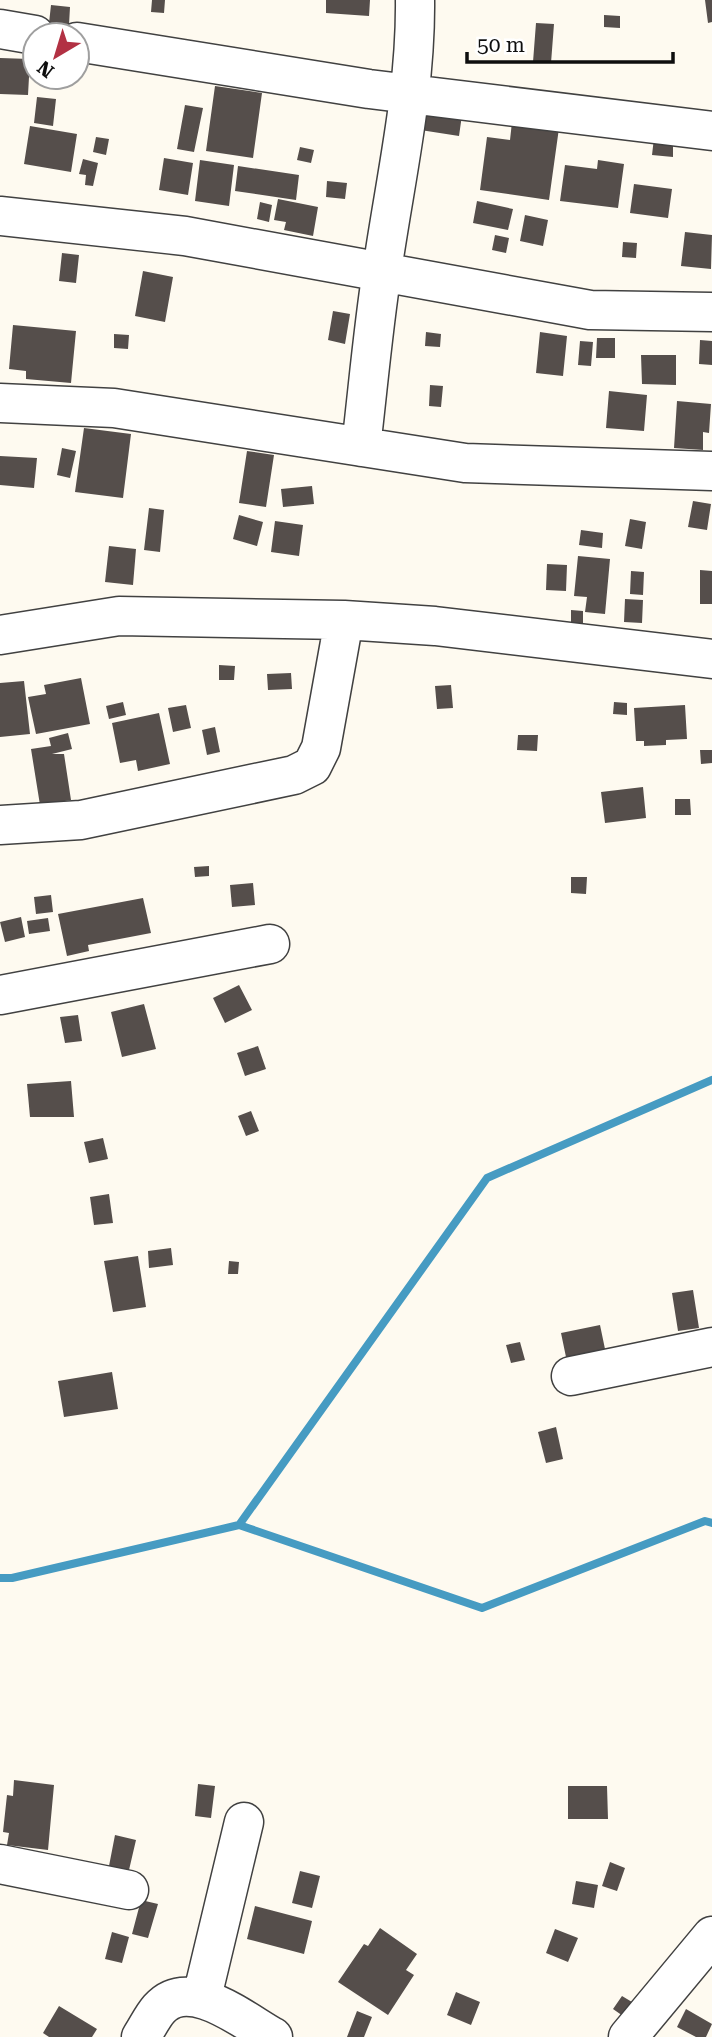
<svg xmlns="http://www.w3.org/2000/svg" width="712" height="2037" viewBox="0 0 712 2037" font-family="'Roboto Serif',serif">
<rect width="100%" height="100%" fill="#fefaf0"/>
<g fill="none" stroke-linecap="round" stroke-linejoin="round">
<path stroke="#469bc2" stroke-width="8" d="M239,1525L482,1608L705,1521L712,1523
M0,1578H12L239,1525L487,1178L712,1080"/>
</g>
<path fill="#554e4b" d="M152,0H165L164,13L151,12Z
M326,0H370L369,16L326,13Z
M705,0H712V22L708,23Z
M51,5L70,7L69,25L49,23Z
M604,15L620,16V28L604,27Z
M536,23L554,24L551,63L533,62Z
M0,58L30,59L28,95L0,94Z
M215,86L262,93L253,158L206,151Z
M37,97L56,99L53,126L34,123Z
M185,105L203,108L194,152L177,149Z
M417,108L462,115L459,136L414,129Z
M512,122L559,128L549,200L480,190L487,137L510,140Z
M30,126L77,134L71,172L24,164Z
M96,137L109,139L106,155L93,152Z
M654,138L673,140V157L652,155Z
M300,147L314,150L311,163L297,160Z
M164,158L193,163L188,195L159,190Z
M83,159L98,163L93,186L85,185L86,175L79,174Z
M200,160L234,165L229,206L195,201Z
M598,160L624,164L618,208L560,201L565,165L597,169Z
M238,166L299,175L296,200L235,191Z
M327,181L347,183L345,199L326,197Z
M634,184L672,189L668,218L630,213Z
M278,199L318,207L313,236L284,230L286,222L274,220Z
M477,201L513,209L508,230L473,223Z
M260,202L272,205L269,222L257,219Z
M525,215L548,220L543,246L520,241Z
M685,232L712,235L711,269L681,266Z
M495,235L509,238L506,253L492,250Z
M623,242L637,243L636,258L622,257Z
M62,253L79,255L76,283L59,281Z
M143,271L173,277L165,322L135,316Z
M333,311L350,314L345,344L328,340Z
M13,325L76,331L71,383L26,379V371L9,369Z
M426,332L441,334L440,347L425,346Z
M540,332L567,336L563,376L536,373Z
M114,334L129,335L128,349L114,348Z
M597,338H615V358H596Z
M700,340L712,341V365L699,364Z
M580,341L593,342L591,366L578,365Z
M641,355H676V385L642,384Z
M430,385L443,386L441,407L429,406Z
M609,391L647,395L644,431L606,428Z
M677,401L711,404L709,433L703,432V450L674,448Z
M84,428L131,434L123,498L75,492Z
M62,448L76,451L70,478L57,475Z
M247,451L274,455L266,507L239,503Z
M0,456L37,458L34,488L0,485Z
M312,486L314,504L283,507L281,489Z
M693,501L711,504L707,530L688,527Z
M149,508L164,510L160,552L144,550Z
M239,515L263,522L257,546L233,539Z
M630,519L646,522L642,549L625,546Z
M275,521L303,525L299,556L271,552Z
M581,530L603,533L602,548L579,545Z
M109,546L136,549L133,585L105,582Z
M578,556L610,559L605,614L585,612L587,597L574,596Z
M547,564L567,565L566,591L546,590Z
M700,570L712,571V604H700Z
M631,571L644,572L643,595L630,594Z
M625,599L643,600L642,623L624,622Z
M571,610L583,611V625H571Z
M219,665L235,666L234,680H219Z
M291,673L292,689L268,690L267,674Z
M81,678L90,724L36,734L28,697L46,694L44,685Z
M24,681L30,734L0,737V683Z
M451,685L453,708L437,709L435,686Z
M123,702L126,715L109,719L106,706Z
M614,702L627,703V715L613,714Z
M186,705L191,728L173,732L168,708Z
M685,705L687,739L666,740V745L644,746V741H636L634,708Z
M159,713L170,764L138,771L136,760L120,763L112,723Z
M215,727L220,752L207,755L202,730Z
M68,733L72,749L52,754H64L71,800L40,805L31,749L51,746L49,738Z
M518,735H538L537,751L517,750Z
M700,750H712V763L701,764Z
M643,787L646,818L605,823L601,792Z
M675,799H690L691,815H675Z
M209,866V876L195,877L194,867Z
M571,877H587L586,894L571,893Z
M253,883L255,905L232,907L230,885Z
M51,895L53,912L36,914L34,897Z
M143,898L151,933L88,945L89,951L67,956L58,914Z
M21,917L25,937L5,942L0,922Z
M48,918L50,931L29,934L27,921Z
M239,985L252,1010L225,1023L213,998Z
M144,1004L156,1049L122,1057L111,1012Z
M78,1015L82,1041L65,1043L60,1017Z
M258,1046L266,1069L245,1076L237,1053Z
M71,1081L74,1117H30L27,1084Z
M251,1111L259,1131L246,1136L238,1116Z
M103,1138L108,1159L89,1163L84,1142Z
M109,1194L113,1223L94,1225L90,1197Z
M171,1248L173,1265L149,1268L148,1251Z
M138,1256L146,1307L113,1312L104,1261Z
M229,1261L239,1262L238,1274H228Z
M693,1290L699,1328L678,1331L672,1293Z
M600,1325L605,1349L566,1357L561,1333Z
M520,1342L525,1360L511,1363L506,1345Z
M112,1372L118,1409L64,1417L58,1381Z
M556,1427L563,1459L546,1463L538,1432Z
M14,1780L54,1785L48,1850L7,1845L9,1833L3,1832L7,1795L13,1796Z
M198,1784L215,1786L211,1818L195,1816Z
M568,1786H607L608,1819H568Z
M115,1835L136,1840L129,1870L109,1866Z
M610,1862L625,1868L617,1891L602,1886Z
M300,1871L320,1876L312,1908L292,1903Z
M576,1881L598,1885L594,1908L572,1904Z
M141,1900L158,1904L148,1938L132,1934Z
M255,1906L312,1921L304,1954L247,1939Z
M380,1928L417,1954L406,1970L414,1975L388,2015L338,1982L364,1944L368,1946Z
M555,1929L578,1938L568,1962L546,1953Z
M112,1932L129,1937L122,1963L105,1959Z
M456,1992L480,2002L471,2025L447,2015Z
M622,1996L632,2002L623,2016L613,2009Z
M59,2006L97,2029L92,2037H49L43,2033Z
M686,2009L712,2024L706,2037H696L677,2027Z
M357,2011L372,2017L364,2037H347Z"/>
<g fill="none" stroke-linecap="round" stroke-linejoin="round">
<defs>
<path id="minor" d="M0,29L35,35
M77,42L369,89L712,131
M0,216L185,236L590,310L712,312
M0,403L114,408L465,463L712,471
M361,447C368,388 373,329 382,271C395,180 416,92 415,0
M0,635L119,616L344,620L435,626L712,659
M0,825L81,820L294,775L312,766L321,748L344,620
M0,995L270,944
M571,1376L712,1347
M0,1864L129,1890
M202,1997L244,1822
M141,2037C147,2028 152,2017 159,2009C189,1975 244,2021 273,2037
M628,2037L712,1936"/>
</defs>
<use href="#minor" stroke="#414141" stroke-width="41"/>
<use href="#minor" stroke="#fff" stroke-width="38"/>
</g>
<g transform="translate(56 56) rotate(218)"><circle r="33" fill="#ffffff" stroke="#9f9f9f" stroke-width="2"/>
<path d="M0-5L12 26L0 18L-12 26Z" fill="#b23143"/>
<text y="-10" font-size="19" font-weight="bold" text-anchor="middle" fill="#0e0e0e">N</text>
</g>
<path d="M467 52v10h206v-10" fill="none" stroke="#0e0e0e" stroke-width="3.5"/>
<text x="477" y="52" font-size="21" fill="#0e0e0e" stroke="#ffffff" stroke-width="5" paint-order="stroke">50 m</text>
</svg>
